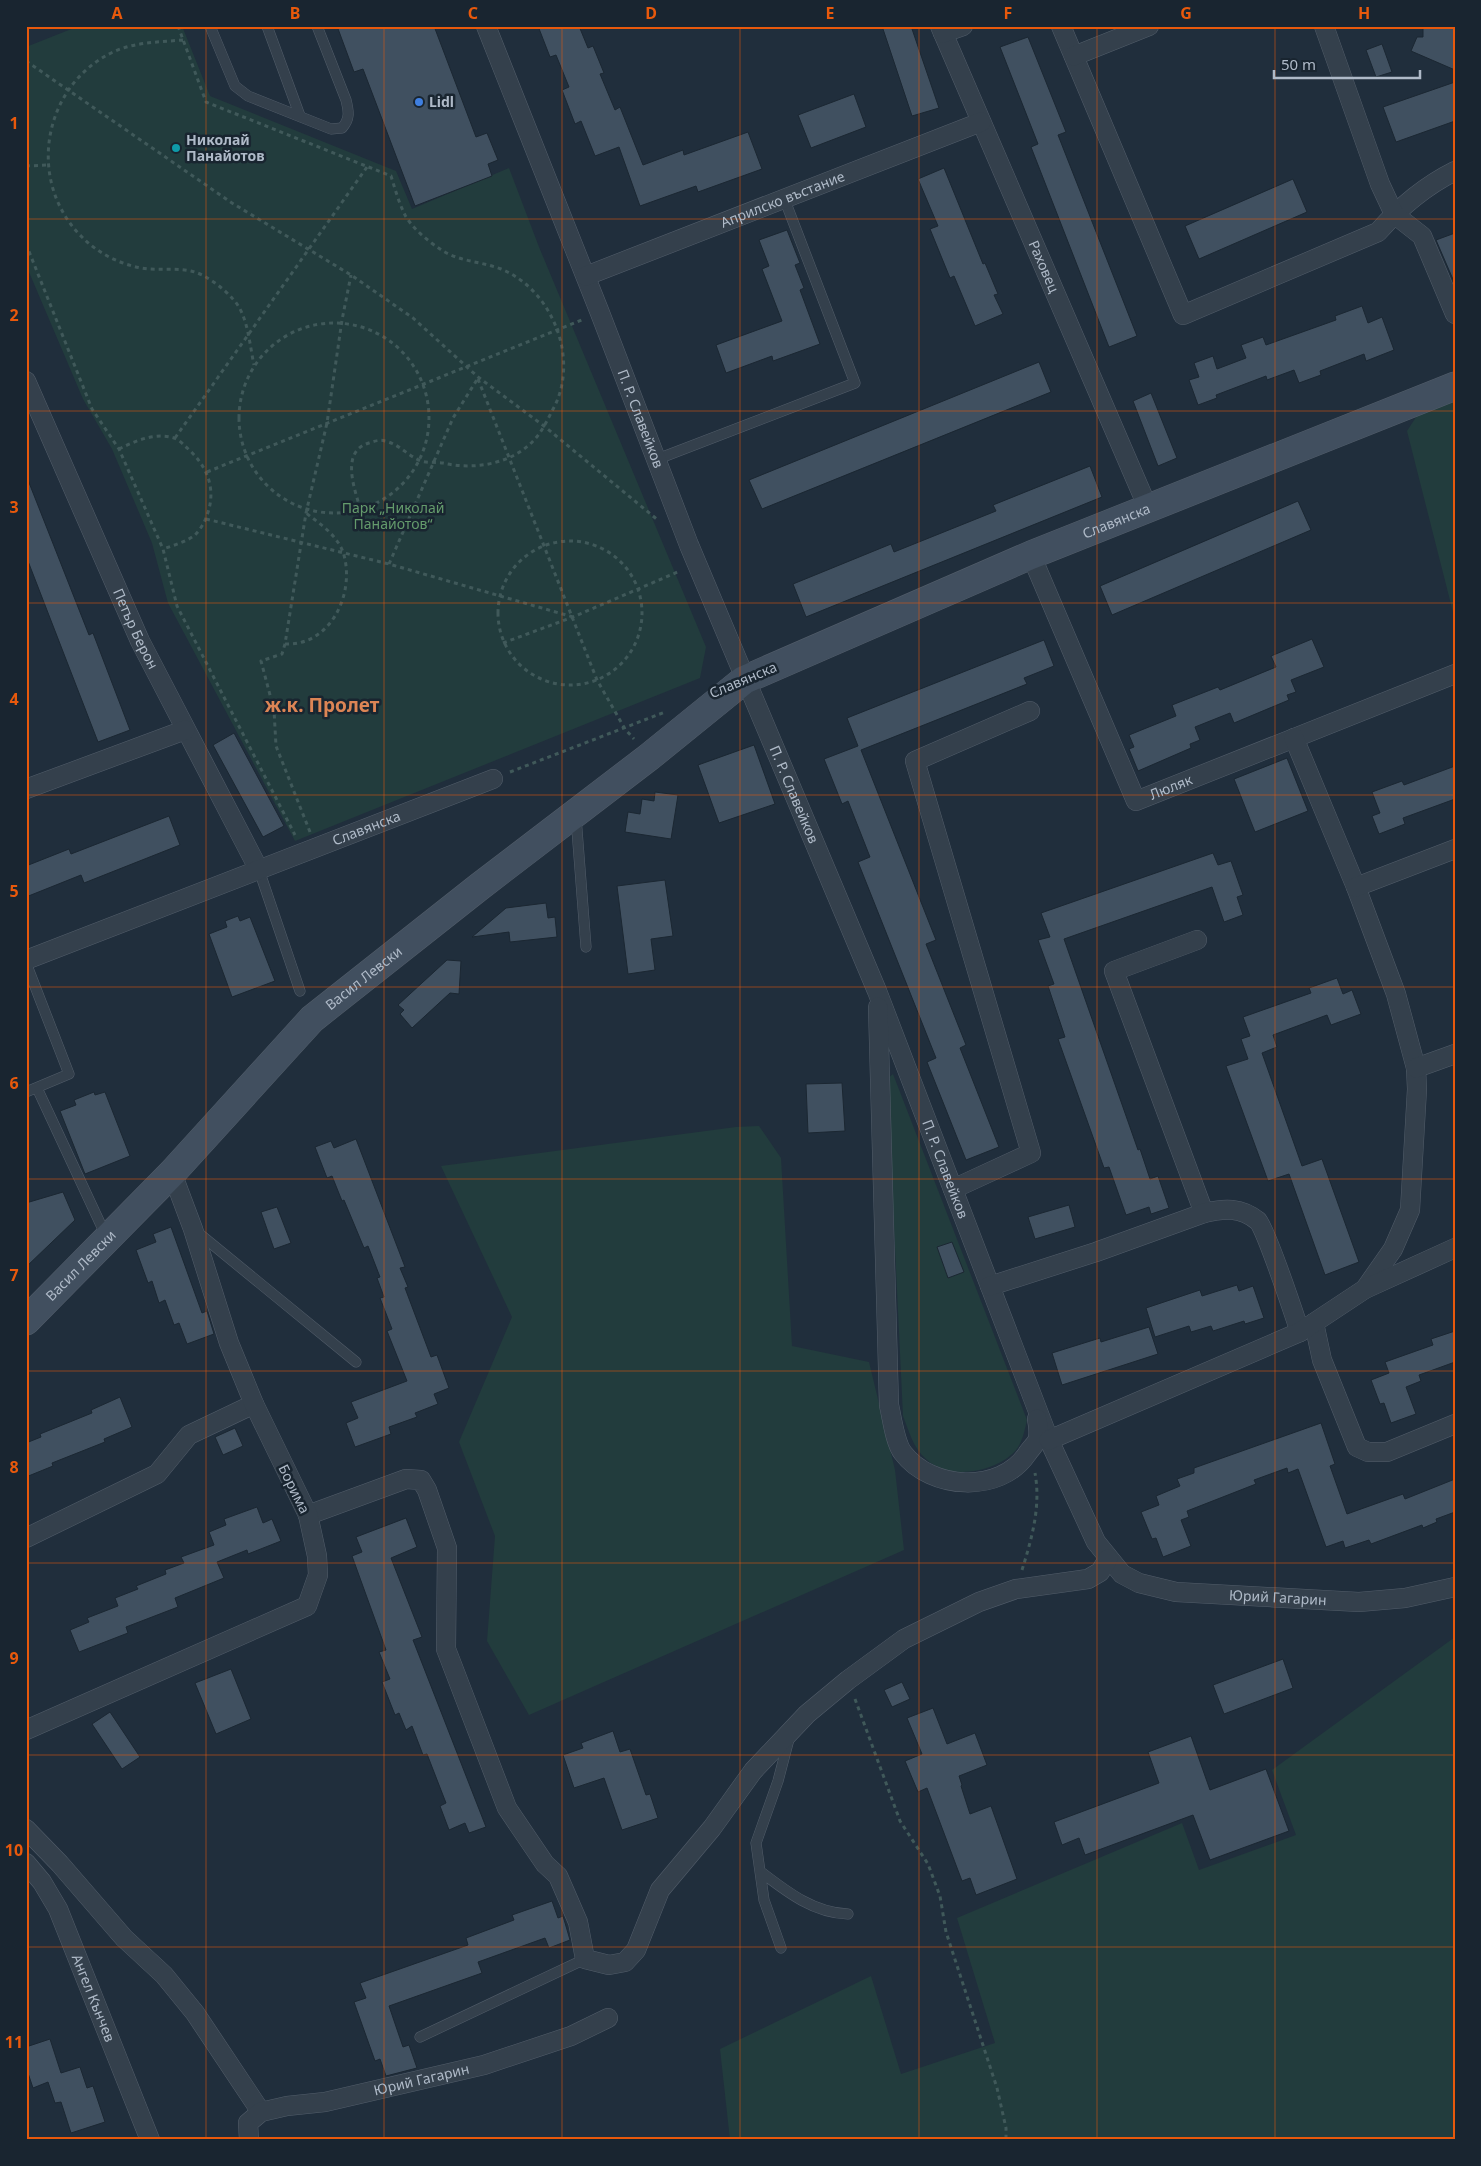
<svg xmlns="http://www.w3.org/2000/svg" width="1481" height="2166" viewBox="0 0 1481 2166" font-family="'Noto Sans',sans-serif">
<rect width="100%" height="100%" fill="#202e3c"/>
<path fill="#223c3d" d="M79,26H182L210,96L396,171L412,209L509,168L539,247L706,647L700,678L295,841L168,603L152,543L112,449L83,399L26,265V47Z
M1455,401V620L1407,431L1420,411Z
M893,1074L1027,1420C1024,1433 1022,1446 1011,1455C990,1473 948,1480 926,1459C913,1448 909,1431 903,1416L887,1079Z
M759,1126L781,1158L792,1346L869,1362L895,1470L904,1550L529,1715L487,1641L495,1536L459,1442L512,1317L441,1166L736,1127Z
M1455,1637V2140H730L720,2049L871,1976L901,2074L995,2043L957,1918L1182,1823L1199,1870L1296,1835L1272,1770Z"/>
<path fill="#405060" stroke="#1b2732" d="M337,26H434L476,137L487,133L498,160L488,164L492,176L415,206L363,69L354,72Z
M538,26H579L588,48L593,46L604,73L600,74L615,110L620,107L643,165L683,150L684,155L748,132L762,169L698,192L696,186L640,206L619,147L595,156L581,121L575,124L562,90L569,87L556,55L550,57Z
M882,26H911L939,108L912,116Z
M1423,26H1455V70L1411,51L1417,37H1423Z
M1028,37L1066,132L1058,135L1137,336L1109,347L1031,147L1038,144L1000,47Z
M1382,44L1392,72L1376,77L1366,50Z
M1455,82V121L1396,142L1383,107Z
M854,94L866,127L811,148L798,115Z
M944,168L983,264L985,263L998,294L994,295L1003,314L975,326L954,276L950,278L930,229L938,226L918,179Z
M1293,179L1307,212L1199,259L1185,226Z
M787,230L800,263L795,265L804,288L800,290L820,344L773,361L772,356L726,373L716,345L782,321L762,269L769,266L759,240Z
M1455,233V284L1436,240Z
M1362,306L1368,323L1382,317L1394,350L1366,361L1364,354L1320,371L1321,375L1299,383L1294,370L1267,380L1266,376L1216,395L1217,398L1198,405L1189,380L1199,377L1194,363L1213,356L1217,369L1246,358L1241,345L1263,337L1266,345L1336,320L1335,316Z
M1039,362L1051,392L762,509L749,480Z
M1151,393L1177,458L1158,466L1133,401Z
M1090,466L1102,497L806,617L793,584L891,544L894,552L996,511L993,505Z
M26,475L89,635L93,633L130,730L98,742L26,556Z
M1298,501L1311,530L1112,615L1100,586Z
M1312,639L1324,667L1291,680L1296,692L1287,695L1289,700L1234,723L1230,713L1195,727L1200,740L1190,744L1191,748L1138,771L1129,749L1134,747L1129,735L1176,716L1172,705L1218,687L1220,690L1276,667L1271,656Z
M1044,640L1054,666L1024,678L1027,684L861,750L936,940L926,944L966,1045L960,1048L999,1147L966,1160L927,1062L936,1058L858,862L870,857L848,801L842,804L824,759L858,746L847,718Z
M234,733L284,826L263,837L213,745Z
M754,745L775,804L719,823L698,765Z
M1287,758L1308,811L1255,832L1234,779Z
M1455,766V799L1403,818L1405,824L1379,834L1372,816L1380,813L1372,792L1402,781L1404,785Z
M655,792L678,795L671,839L625,832L628,812L640,814L642,799L654,801Z
M169,816L180,845L84,883L81,875L26,897V866L69,849L71,854Z
M1213,853L1218,865L1231,861L1243,895L1237,897L1243,915L1224,922L1212,887L1064,939L1138,1150L1140,1149L1150,1179L1158,1176L1169,1208L1151,1214L1149,1207L1126,1215L1109,1167L1104,1168L1058,1039L1065,1037L1048,986L1054,984L1038,940L1050,937L1041,913Z
M665,880L673,936L651,939L655,970L628,974L617,886Z
M546,903L548,918L555,917L557,937L510,942L509,932L472,937L506,908Z
M238,916L240,921L250,917L275,981L232,997L209,934L227,927L225,921Z
M447,960L461,961L459,994L450,993L412,1028L400,1014L404,1010L398,1005Z
M1337,978L1343,994L1352,990L1361,1014L1331,1025L1327,1015L1273,1035L1277,1047L1262,1053L1302,1166L1322,1159L1359,1262L1325,1275L1289,1174L1268,1181L1226,1066L1248,1059L1241,1039L1250,1036L1243,1017L1311,993L1309,988Z
M842,1083L845,1131L808,1133L806,1084Z
M94,1092L95,1095L105,1092L130,1156L85,1174L60,1111L76,1105L74,1100Z
M356,1139L405,1267L400,1268L408,1287L405,1288L431,1357L437,1355L449,1388L434,1394L438,1404L415,1413L417,1417L389,1427L391,1434L355,1447L346,1423L358,1418L351,1402L407,1381L387,1331L392,1329L380,1298L384,1297L377,1278L380,1277L368,1246L364,1248L344,1200L342,1201L332,1176L327,1178L315,1147L331,1141L334,1148Z
M63,1192L75,1220L26,1267V1203Z
M1069,1205L1075,1227L1035,1239L1028,1217Z
M277,1207L291,1243L274,1249L261,1212Z
M171,1227L202,1313L207,1311L214,1334L187,1344L179,1323L174,1325L165,1300L159,1303L152,1281L148,1283L136,1250L156,1242L153,1234Z
M952,1242L964,1272L948,1278L937,1247Z
M1237,1285L1239,1291L1253,1286L1264,1318L1245,1324L1244,1321L1213,1331L1211,1326L1191,1332L1189,1326L1155,1337L1146,1308L1200,1290L1202,1296Z
M1149,1327L1158,1354L1062,1385L1052,1353L1100,1338L1101,1342Z
M1455,1331V1362L1419,1375L1421,1381L1406,1387L1416,1414L1391,1423L1384,1403L1380,1404L1371,1380L1389,1373L1385,1362L1433,1345L1431,1339Z
M120,1397L132,1427L104,1439L105,1442L52,1463L53,1466L26,1477V1443L41,1437L40,1434L92,1413L91,1410Z
M1321,1423L1335,1464L1330,1466L1347,1514L1403,1494L1405,1499L1455,1479V1512L1436,1519L1437,1522L1423,1528L1422,1525L1371,1544L1369,1540L1345,1548L1343,1541L1326,1547L1298,1469L1288,1473L1287,1468L1254,1480L1256,1484L1187,1511L1189,1517L1181,1520L1191,1546L1163,1557L1156,1538L1152,1539L1141,1512L1159,1505L1156,1496L1180,1486L1177,1479L1194,1473V1468Z
M235,1428L243,1446L223,1455L215,1437Z
M257,1507L263,1523L272,1519L281,1541L248,1554L247,1550L217,1562L224,1578L175,1598L178,1607L126,1627L128,1633L79,1652L70,1630L89,1622L87,1618L118,1606L115,1598L138,1589L136,1586L166,1574L165,1570L184,1563L181,1557L214,1545L209,1532L226,1525L224,1519Z
M406,1518L417,1547L391,1558L422,1637L413,1640L486,1827L469,1833L465,1823L449,1830L440,1806L446,1803L427,1754L423,1755L412,1726L406,1730L399,1713L395,1715L382,1682L390,1679L379,1652L386,1650L352,1556L362,1552L356,1537Z
M1283,1659L1293,1688L1224,1714L1213,1685Z
M231,1669L251,1719L216,1734L195,1683Z
M902,1682L910,1699L892,1707L884,1690Z
M933,1708L947,1744L975,1733L987,1765L959,1776L962,1785L961,1786L970,1814L991,1806L1017,1879L976,1895L970,1878L962,1881L927,1788L918,1792L905,1761L922,1754L907,1718Z
M110,1712L140,1757L122,1769L92,1724Z
M613,1731L620,1752L630,1749L646,1795L650,1794L658,1818L622,1830L604,1778L574,1788L563,1755L583,1748L581,1743Z
M1191,1736L1210,1790L1266,1769L1289,1831L1210,1860L1193,1815L1085,1855L1079,1838L1062,1845L1054,1822L1159,1783L1148,1752Z
M552,1901L558,1918L563,1916L570,1940L549,1948L545,1938L478,1962L482,1973L389,2006L403,2047L409,2045L417,2068L386,2076L380,2059L375,2061L354,2002L366,1998L360,1983L468,1945L466,1938L514,1920L512,1915Z
M50,2039L61,2073L80,2067L87,2088L93,2086L105,2122L71,2133L61,2102L55,2103L48,2082L33,2088L26,2067V2047Z"/>
<g fill="none" stroke-linecap="round" stroke-linejoin="round">
<defs>
<path id="lane" d="M210,26L235,86L248,96L331,129L342,128C350,119 349,112 346,100L317,26
M267,26L300,116
M655,460L855,383L784,198
M576,817L586,947
M259,870L300,991
M26,963L69,1074L26,1092
M37,1088L107,1238
M196,1231L356,1362
M761,1872C787,1892 814,1913 848,1914
M781,1948L764,1900L756,1843L778,1781L789,1739
M420,2037L585,1959"/>
<g id="street">
<path id="s1" d="M486,26L600,313L689,545L877,991L1049,1440L1096,1542L1122,1574L1139,1583L1176,1592L1359,1602L1405,1598L1455,1587"/>
<path id="s2" d="M940,26L1148,508"/>
<path d="M1061,26L1183,315L1378,232C1400,207 1425,186 1455,171"/>
<path d="M1324,26L1380,184L1394,214L1422,236L1455,314"/>
<path d="M943,33L963,26"/>
<path d="M1074,56L1149,26"/>
<path id="s3" d="M586,276L981,122"/>
<path id="s4" d="M26,381L140,641L259,870"/>
<path id="s5" d="M1031,555L1136,801L1455,674"/>
<path d="M1294,738L1356,887L1396,994L1416,1068L1417,1089L1410,1210L1393,1249L1365,1289"/>
<path d="M26,789L185,730"/>
<path d="M1356,887L1455,849"/>
<path d="M1197,940L1114,971L1204,1213"/>
<path id="s6" d="M26,960L493,779"/>
<path d="M878,1007L889,1405C892,1418 895,1443 903,1453C931,1490 1000,1494 1027,1454C1030,1449 1037,1443 1038,1438C1039,1432 1038,1424 1037,1419"/>
<path d="M1416,1068L1455,1054"/>
<path d="M953,1189L1031,1153L915,761L1030,711"/>
<path d="M990,1286L1096,1252L1204,1213C1224,1208 1241,1207 1258,1221C1265,1226 1295,1317 1300,1332"/>
<path d="M1314,1323L1322,1360L1357,1447L1368,1452H1387L1455,1424"/>
<path d="M1049,1440L1300,1332L1365,1289L1455,1248"/>
<path d="M308,1515L406,1479L421,1480L427,1490L447,1548L446,1649L507,1808L545,1864L558,1876L565,1892L578,1922L585,1959L609,1965L625,1962L636,1950L660,1890L712,1828L753,1771L807,1714L848,1680L904,1639L979,1602L1016,1589L1088,1579L1100,1572L1108,1559"/>
<path d="M26,1538L157,1474L189,1435L254,1404"/>
<path d="M26,1730L307,1606L318,1575L317,1556L308,1515L254,1404L229,1343L193,1229L172,1173"/>
<path d="M26,1829L60,1864L124,1938L164,1975L195,2013L261,2112"/>
<path id="s7" d="M26,1863L42,1882L58,1909L150,2140"/>
<path id="s8" d="M249,2140L248,2123L261,2112L287,2106L325,2102L484,2065L571,2036L608,2018"/>
</g>
<g id="secondary">
<path id="s9" d="M26,1321L172,1173L312,1019L479,887L649,757L744,680L1031,555L1455,386"/>
</g>
</defs>
<use href="#lane" stroke="#525d6a" stroke-width="11"/>
<use href="#street" stroke="#525d6a" stroke-width="20"/>
<use href="#secondary" stroke="#525d6a" stroke-width="29"/>
<path stroke="#40595a" stroke-width="3" stroke-dasharray="4 4" stroke-linecap="butt" d="M178,26L206,102L391,176C395,189 399,203 405,215C412,228 428,241 440,249C459,262 480,261 501,269C553,290 581,361 552,411C548,419 544,427 539,434C518,463 476,471 443,463C436,462 428,463 421,461C408,456 399,444 385,441C379,439 372,442 366,444C341,454 355,490 360,508
M183,40C159,42 135,42 113,52C42,86 26,182 82,237C98,254 125,267 149,269C163,270 177,268 191,271C205,274 222,287 232,298C248,314 249,342 254,365
M26,61L232,203L351,275L413,318L478,377L544,426L659,521
M26,166L48,165
M26,244L92,409L119,449L163,549L177,606L295,835
M239 418a95 95 0 1 1 190 0a95 95 0 1 1-190 0Z
M478,379L597,680L625,729L634,739
M175,438L367,167
M119,449C135,441 155,432 174,438C178,439 183,444 186,447C207,465 217,489 207,515C205,522 200,530 195,535C186,542 174,545 163,549
M207,472L584,319
M206,519L389,564L573,617
M498 613a72 72 0 1 1 144 0a72 72 0 1 1-144 0Z
M389,564L453,418L478,378
M503,643L573,617L680,571
M285,644C332,646 356,591 343,552C336,534 320,524 306,513
M510,772L665,712
M310,832L276,746L274,710L261,661L282,654L285,644L306,513L327,423L342,320L351,275
M1022,1570C1032,1538 1041,1506 1035,1473
M855,1699L900,1821L928,1864L940,1896L946,1932L997,2088L1006,2128V2140"/>
<use href="#lane" stroke="#34404c" stroke-width="10"/>
<use href="#street" stroke="#34404c" stroke-width="19"/>
<use href="#secondary" stroke="#414f5f" stroke-width="28"/>
</g>
<path fill="none" stroke="#e8590c" stroke-width="1" stroke-opacity="0.55" d="M206,26V2140M384,26V2140M562,26V2140M740,26V2140M919,26V2140M1097,26V2140M1275,26V2140M26,219H1455M26,411H1455M26,603H1455M26,795H1455M26,987H1455M26,1179H1455M26,1371H1455M26,1563H1455M26,1755H1455M26,1947H1455"/>
<circle fill="#3f7fe0" stroke="#192530" stroke-width="2" cx="419" cy="102" r="5"/>
<circle fill="#0f9aa8" stroke="#192530" stroke-width="2" cx="176" cy="148" r="5"/>
<g text-anchor="middle" stroke-width="5" stroke-linejoin="round" paint-order="stroke">
<g font-size="14" font-weight="bold" fill="#afbac8" stroke="#192530" text-anchor="start">
<text x="429" y="107">Lidl</text>
<text x="186" y="145">Николай<tspan x="186" dy="16">Панайотов</tspan></text>
</g>
<g font-size="14" fill="#afbac8" stroke="#192530">
<text dy="5" stroke="none"><textPath href="#s3" startOffset="211">Априлско въстание</textPath></text>
<text dy="5" stroke="none"><textPath href="#s2" startOffset="262">Раховец</textPath></text>
<text dy="5" stroke="none"><textPath href="#s1" startOffset="422">П. Р. Славейков</textPath></text>
<text dy="5" stroke="none"><textPath href="#s9" startOffset="1370">Славянска</textPath></text>
<text dy="5" stroke="none"><textPath href="#s4" startOffset="271">Петър Берон</textPath></text>
<text transform="translate(743 680) rotate(-23)" y="5">Славянска</text>
<text dy="5" stroke="none"><textPath href="#s5" startOffset="305">Люляк</textPath></text>
<text dy="5" stroke="none"><textPath href="#s1" startOffset="828">П. Р. Славейков</textPath></text>
<text dy="5" stroke="none"><textPath href="#s6" startOffset="365">Славянска</textPath></text>
<text dy="5" stroke="none"><textPath href="#s9" startOffset="482">Васил Левски</textPath></text>
<text dy="5" stroke="none"><textPath href="#s1" startOffset="1232">П. Р. Славейков</textPath></text>
<text dy="5" stroke="none"><textPath href="#s9" startOffset="78">Васил Левски</textPath></text>
<text transform="translate(294 1489) rotate(64)" y="5">Борима</text>
<text dy="5" stroke="none"><textPath href="#s1" startOffset="1835">Юрий Гагарин</textPath></text>
<text dy="5" stroke="none"><textPath href="#s7" startOffset="152">Ангел Кънчев</textPath></text>
<text dy="5" stroke="none"><textPath href="#s8" startOffset="198">Юрий Гагарин</textPath></text>
</g>
<g font-size="14" fill="#649b6c" stroke="#192530">
<text x="393" y="513">Парк „Николай<tspan x="393" dy="16">Панайотов“</tspan></text>
</g>
<g font-size="19" font-weight="bold" fill="#dc8555" stroke="#192530">
<text x="322" y="712">ж.к. Пролет</text>
</g>
</g>
<rect width="1481" height="2166" fill="none" stroke="#192530" stroke-width="55"/>
<path d="M1274 70v8h146v-8" fill="none" stroke="#afbac8" stroke-width="2.5"/>
<text x="1281" y="70" font-size="15" fill="#afbac8" stroke="#192530" stroke-width="4" paint-order="stroke">50 m</text>
<rect x="28" y="28" width="1426" height="2110" fill="none" stroke="#e8590c" stroke-width="2"/>
<g font-size="16" text-anchor="middle" font-weight="bold" fill="#e8590c">
<text x="117" y="19">A</text>
<text x="295" y="19">B</text>
<text x="473" y="19">C</text>
<text x="651" y="19">D</text>
<text x="830" y="19">E</text>
<text x="1008" y="19">F</text>
<text x="1186" y="19">G</text>
<text x="1364" y="19">H</text>
<text x="14" y="129">1</text>
<text x="14" y="321">2</text>
<text x="14" y="513">3</text>
<text x="14" y="705">4</text>
<text x="14" y="897">5</text>
<text x="14" y="1089">6</text>
<text x="14" y="1281">7</text>
<text x="14" y="1473">8</text>
<text x="14" y="1664">9</text>
<text x="14" y="1856">10</text>
<text x="14" y="2048">11</text>
</g>
</svg>
